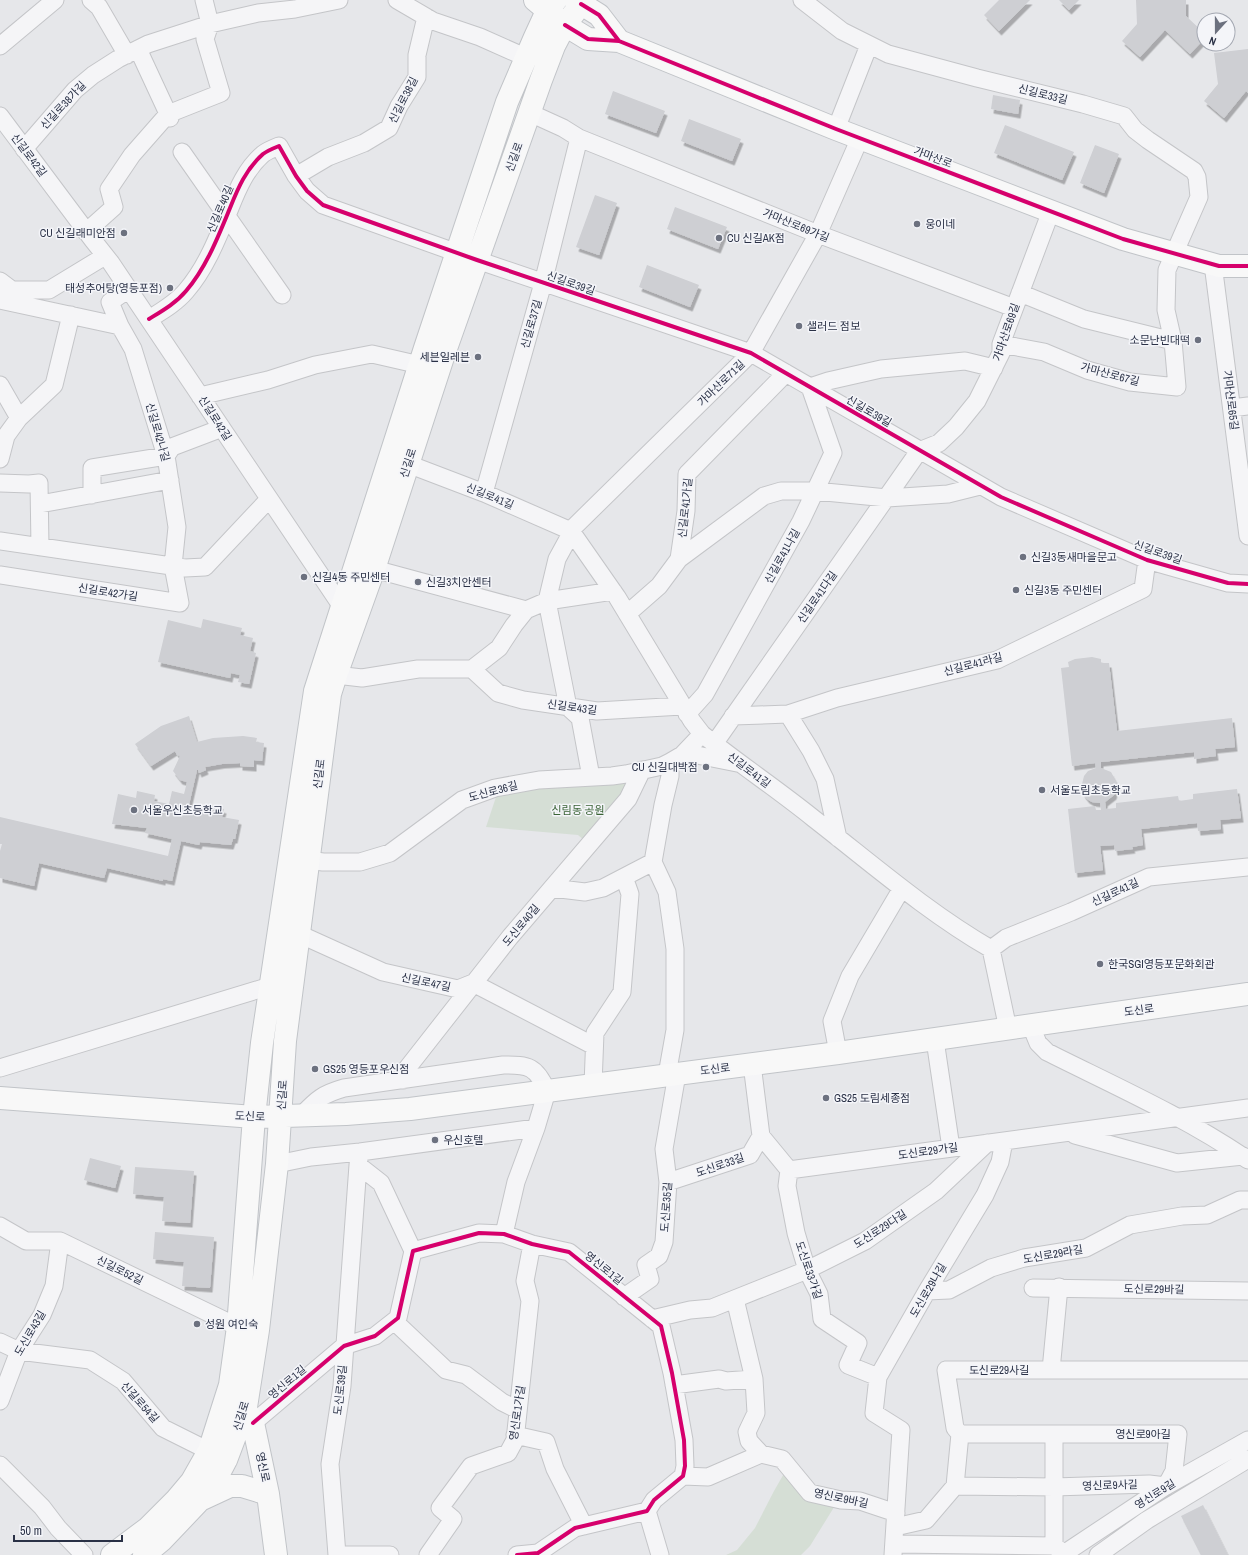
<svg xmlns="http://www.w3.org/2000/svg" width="1248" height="1555" viewBox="0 0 1248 1555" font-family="'Archivo Narrow','Noto Sans KR',sans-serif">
<defs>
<filter id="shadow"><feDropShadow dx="2.5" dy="4.5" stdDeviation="0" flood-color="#0004"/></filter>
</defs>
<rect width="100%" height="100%" fill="#e6e7ea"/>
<path fill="#d5ded5" d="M636,776L586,842L578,835L486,827L497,794Z
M786,1470L836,1504L810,1546L801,1555H726L737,1550L755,1528L774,1491Z"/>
<path fill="#cecfd3" filter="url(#shadow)" d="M999,0H1030L999,31L984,15Z
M1059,0H1079L1069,10Z
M1136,0H1186V16L1204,33V39L1190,54L1165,30L1140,57L1122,41L1137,24Z
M1248,49V93L1246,91L1224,118L1204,101L1218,84L1214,53Z
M613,91L665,111L656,133L605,114Z
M993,95L1020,100L1018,114L991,109Z
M689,119L741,139L732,161L681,141Z
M1005,125L1074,152L1062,180L994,153Z
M1095,145L1119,154L1104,193L1080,183Z
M595,195L617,203L599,255L576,247Z
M675,207L727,227L718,249L667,229Z
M647,265L699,285L690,307L639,287Z
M203,619L242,628L240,635L253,638L250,651L256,653L249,684L238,682L240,675L231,673L230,678L158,662L168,620L201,628Z
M1092,657L1101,659V663H1109L1117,731L1232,718L1235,747L1215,749L1216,756L1194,759V752L1101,762V768L1111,772L1117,783L1114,795L1105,802L1106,809L1116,808V803L1178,796L1179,801L1193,799V794L1237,789L1241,818L1220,820L1221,829L1198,831L1197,823L1141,829L1143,845L1132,847L1133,849L1115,851L1114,845L1100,846L1103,870L1075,873L1068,809L1095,806L1096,810H1101L1100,803L1092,802L1087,799L1083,794L1081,788L1084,776L1088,771L1096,768L1095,763L1072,766L1061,668L1069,667L1068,662L1075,659Z
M189,716L197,742L213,738L243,736L257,738L256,742L264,743L262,761L254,760V767L240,766V763L222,764L205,767L206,770L199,773L198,770H197L188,809L203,813L205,805L224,809L222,817L239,820L235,839H233L231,845L200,842L199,845L181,841L172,881L163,879V881L107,868L104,878L39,863L34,886L0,878V851L2,844H0V817L168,856L172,839L145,833L147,828L112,824L118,794L136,798L137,791L155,795L154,801L169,804L172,791L184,794L187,782L180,780L173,771L180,756L177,755L175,751L151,766L135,744L161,726Z
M90,1158L121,1166L115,1188L84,1180Z
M135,1167L194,1171L190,1223L162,1221L164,1197L133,1194Z
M155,1232L214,1237L210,1288L182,1286L184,1262L153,1259Z
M1203,1505L1228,1555H1201L1181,1516Z"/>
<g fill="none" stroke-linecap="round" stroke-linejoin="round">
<defs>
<path id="minor" d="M91,0L99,7L127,55
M397,0L433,21L480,37L525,57
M802,0L842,31L888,54L977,78L1083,104L1124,116L1135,130L1148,140L1194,171L1197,177L1199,197L1167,270L1166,310L1173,341L1177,387L1130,382L1087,370L1044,352L1001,344
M0,46L55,0
M138,49L170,118
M0,116L92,239L111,263L342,607
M836,129L869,45
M579,138L818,234L1014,308
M24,149L75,90L93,75L118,59L148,44L210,24L258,13L295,9L339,0
M182,152L282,295
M296,176L328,157L364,143L389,128L399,106L417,77V55L426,17
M86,232L114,207L109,189L132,155L168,114L221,93L205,39L210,24L204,0
M1213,264L1248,536
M0,281L12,290H49L105,256
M1020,293L1084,319L1173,341
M0,300L120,326L110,302L129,289
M149,319C162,311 176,303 186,291C206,268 218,237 230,208C238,188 246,169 263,154C267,151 274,148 279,146L296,176L307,191L323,205L477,260L751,353L1001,497L1147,560L1228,583L1248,584
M0,385L19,418
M200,396L268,380L315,365L372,354L420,365
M1232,408L1248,406
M0,459L6,436L19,418L54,385L71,315
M408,464L484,493L571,531L617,597L692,721L702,734C738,763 777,789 813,818C871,863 927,912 991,949L1008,1029
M0,483L29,484L39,483L40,547
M484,493L543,283L579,138L563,128L530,113
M92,495V468L166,456L172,447L222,428
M40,504L170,480
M0,541L185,568L205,567L269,499
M679,559L764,496L781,491H815L887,498L948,494L980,486
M374,569L526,610
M0,575L180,603L173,566L177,527L166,456L133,349L120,326
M627,614L659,586L679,559L686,511L687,474L786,373
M472,669L498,693L523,700L597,711L682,706
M336,675L362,678L418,669H472L499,648L514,625L526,610L547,601L613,591
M687,714L705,694L801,521L833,453L810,387L828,381L881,369L965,361L994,368
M788,714L811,751L825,779L838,838
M733,716L788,714L837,698L997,660L1143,589L1147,560
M714,744L919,451L939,443L956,427L977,401L1001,353V344L1051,211
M591,777L580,718L568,707L547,601L557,559L575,526L751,353L818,234L860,138
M308,860L323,862H360L390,853L462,800L495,788L539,780L612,776L626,774L662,766L670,762L697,755L737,763
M552,888L585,892L603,888L653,862
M299,934L383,972L458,989L473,983L594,1046
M991,949L1006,938L1071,912L1149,877L1248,867
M1031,1026L1038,1043L1047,1052C1115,1086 1185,1117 1248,1160
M935,1040L951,1148
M838,1053L832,1021L850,976L902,888
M752,1064L761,1136L789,1170
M0,1068L270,986
M667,1075L675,1030V949L667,892L653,862L663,805L670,776V762L682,755L702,734
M403,1080L405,1071L510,937L628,799L642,770
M593,1085L595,1033L622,992L630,894L624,877
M302,1115C317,1099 323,1094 344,1088L503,1065C529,1065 536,1066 547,1091L536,1128L516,1182L504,1234
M1075,1135L1177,1163L1243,1156
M277,1164L311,1157L360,1152L536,1128
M358,1165L381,1183L413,1251
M789,1170L1248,1108
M789,1170L787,1186L796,1233L807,1270L819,1294L822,1319L858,1343L848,1365L878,1377
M668,1182L750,1155L761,1136
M0,1226L26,1241H60L238,1327
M1033,1288L1248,1291
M927,1291L949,1290L991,1268L1024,1258L1086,1248L1130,1225L1182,1216L1207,1215L1240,1200H1248
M624,1297L650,1279L646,1265L659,1256L664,1242L668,1182L664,1149L677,1074
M735,1299L754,1379L756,1413L747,1432L749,1441L761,1454
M652,1319L690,1310L712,1308L807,1270L865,1241L936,1191L987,1143
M394,1321L446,1370L466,1375L502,1402L518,1410
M0,1342L19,1351L90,1360L123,1381L163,1428L209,1451
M1051,1370L1059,1287
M674,1385L719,1379L726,1381L754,1379
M0,1401L19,1351L42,1315L54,1286L60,1241
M253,1423L344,1346L375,1336L398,1318L413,1251L479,1233L504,1234L532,1244L569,1252L661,1326L672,1373L684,1440L685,1466L683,1476L654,1500L647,1511L575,1528L538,1553L517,1555
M515,1435L546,1442L555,1469L584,1526
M0,1465L42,1507L58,1528L84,1555
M683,1476L708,1477L761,1454L782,1459L810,1493L841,1500L860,1501L896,1513
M955,1486L1054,1487L1149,1484L1166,1486L1174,1471L1178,1434H960
M647,1511L660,1555
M895,1527L926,1520L955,1486L960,1434L955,1428L946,1370H1248
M894,1544L1054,1546L1064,1553
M1054,1546V1434
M337,1555L330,1464L342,1386L358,1165L360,1152
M337,1555H390
M428,1555L453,1519L440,1508L471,1466L508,1453L515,1440L530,1301L525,1281L532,1244
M893,1555L901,1430L874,1413L878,1377L927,1291L985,1195L1000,1162L1004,1141
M1062,1555L1166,1486L1248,1440
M1098,1555L1147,1520L1248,1459"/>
<path id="major" d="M535,0L565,25L588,39L619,41L836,129L1123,239L1219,266H1248
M575,0L599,15L619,41
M0,1098L254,1117L346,1114L410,1109L838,1053L1248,994
M241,1401L253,1423L268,1494L276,1555
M202,1499L230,1486H242L268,1494
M112,1555L148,1528L176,1500L192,1481L209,1451L230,1385L238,1327L254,1117L262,1043L315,691L425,348L507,102L535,37L547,11L556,0
M144,1555L162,1540L200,1500L216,1479L226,1460L246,1407L258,1330L277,1164L285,1041L330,694L336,675L374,569L444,354L541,80L554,46L565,25L584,0"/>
</defs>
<use href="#minor" stroke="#c4c5c8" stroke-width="19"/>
<use href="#major" stroke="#c1c4c8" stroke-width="24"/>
<use href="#minor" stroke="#f5f5f7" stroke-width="17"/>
<use href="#major" stroke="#f8f8f8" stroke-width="22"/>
<defs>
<path id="cycleway" d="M581,4L599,15L619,41
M565,25L588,39L619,41L836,129L1123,239L1219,266H1248
M149,319C162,311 176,303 186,291C206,268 218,237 230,208C238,188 246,169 263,154C267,151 274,148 279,146L296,176L307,191L323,205L477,260L751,353L1001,497L1147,560L1228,583L1248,584
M253,1423L344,1346L375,1336L398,1318L413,1251L479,1233L504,1234L532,1244L569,1252L661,1326L672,1373L684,1440L685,1466L683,1476L654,1500L647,1511L575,1528L538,1553L517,1555"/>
</defs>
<use href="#cycleway" stroke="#f4f5f9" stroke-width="6"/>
<use href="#cycleway" stroke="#d6006c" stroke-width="4"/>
</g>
<g fill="#6c717f" stroke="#f4f5f9" stroke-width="1.5">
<circle cx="917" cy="224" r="4"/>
<circle cx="124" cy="233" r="4"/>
<circle cx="719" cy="238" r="4"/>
<circle cx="170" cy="288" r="4"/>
<circle cx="799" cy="326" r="4"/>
<circle cx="1198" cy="340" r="4"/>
<circle cx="478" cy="357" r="4"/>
<circle cx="1023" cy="557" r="4"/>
<circle cx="304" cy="577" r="4"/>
<circle cx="418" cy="582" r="4"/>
<circle cx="1016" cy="590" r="4"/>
<circle cx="706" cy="767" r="4"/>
<circle cx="1042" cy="790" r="4"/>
<circle cx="134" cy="810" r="4"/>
<circle cx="1100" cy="964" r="4"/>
<circle cx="315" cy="1069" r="4"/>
<circle cx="826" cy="1098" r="4"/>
<circle cx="435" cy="1140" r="4"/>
<circle cx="197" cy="1324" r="4"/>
</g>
<g text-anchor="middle" stroke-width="3" stroke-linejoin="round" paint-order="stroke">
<g font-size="11" fill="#2a3146" stroke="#f4f5f9">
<text transform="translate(1043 94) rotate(14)" y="4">신길로33길</text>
<text transform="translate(403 100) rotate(-63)" y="4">신길로38길</text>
<text transform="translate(63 105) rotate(-47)" y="4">신길로38가길</text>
<text transform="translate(29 155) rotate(53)" y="4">신길로42길</text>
<text transform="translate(514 157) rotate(-70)" y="4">신길로</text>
<text transform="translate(933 157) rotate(21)" y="4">가마산로</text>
<text transform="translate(220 209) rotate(-67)" y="4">신길로40길</text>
<text transform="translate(796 225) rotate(22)" y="4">가마산로69가길</text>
<text transform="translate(571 283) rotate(19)" y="4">신길로39길</text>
<text transform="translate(531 324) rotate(-74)" y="4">신길로37길</text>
<text transform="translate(1006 332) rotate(-71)" y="4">가마산로69길</text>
<text transform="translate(1110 374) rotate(15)" y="4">가마산로67길</text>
<text transform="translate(721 383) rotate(-44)" y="4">가마산로71길</text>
<text transform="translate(1231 400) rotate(83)" y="4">가마산로65길</text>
<text transform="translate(869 411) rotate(30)" y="4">신길로39길</text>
<text transform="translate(215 418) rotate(57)" y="4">신길로42길</text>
<text transform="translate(158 432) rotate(74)" y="4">신길로42나길</text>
<text transform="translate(408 463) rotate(-72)" y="4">신길로</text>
<text transform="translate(490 496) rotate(22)" y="4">신길로41길</text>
<text transform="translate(685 508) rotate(-84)" y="4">신길로41가길</text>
<text transform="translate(1158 552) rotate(19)" y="4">신길로39길</text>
<text transform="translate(782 556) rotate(-61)" y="4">신길로41나길</text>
<text transform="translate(108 592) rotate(9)" y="4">신길로42가길</text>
<text transform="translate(817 597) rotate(-55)" y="4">신길로41다길</text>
<text transform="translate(973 664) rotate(-15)" y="4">신길로41라길</text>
<text transform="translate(572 707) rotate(8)" y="4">신길로43길</text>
<text transform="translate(749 770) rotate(37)" y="4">신길로41길</text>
<text transform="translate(319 774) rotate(-83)" y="4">신길로</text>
<text transform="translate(493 791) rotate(-15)" y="4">도신로36길</text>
<text transform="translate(1115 892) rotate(-25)" y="4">신길로41길</text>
<text transform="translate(521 925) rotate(-50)" y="4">도신로40길</text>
<text transform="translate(426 982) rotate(12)" y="4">신길로47길</text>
<text transform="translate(1139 1010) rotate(-8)" y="4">도신로</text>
<text transform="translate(715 1069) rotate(-7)" y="4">도신로</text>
<text transform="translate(282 1095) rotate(-86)" y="4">신길로</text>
<text transform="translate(250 1116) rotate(2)" y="4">도신로</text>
<text transform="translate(928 1151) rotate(-8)" y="4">도신로29가길</text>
<text transform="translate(720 1165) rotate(-19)" y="4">도신로33길</text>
<text transform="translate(666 1207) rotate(-86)" y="4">도신로35길</text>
<text transform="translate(880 1229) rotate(-33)" y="4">도신로29다길</text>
<text transform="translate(1053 1254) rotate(-10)" y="4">도신로29라길</text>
<text transform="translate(604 1268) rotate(39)" y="4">영신로1길</text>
<text transform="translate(120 1270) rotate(26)" y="4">신길로52길</text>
<text transform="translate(809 1270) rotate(71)" y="4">도신로33가길</text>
<text transform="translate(1154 1289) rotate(1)" y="4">도신로29바길</text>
<text transform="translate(928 1290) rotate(-60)" y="4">도신로29나길</text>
<text transform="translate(30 1333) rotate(-60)" y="4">도신로43길</text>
<text x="999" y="1374">도신로29사길</text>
<text transform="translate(287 1382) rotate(-40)" y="4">영신로1길</text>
<text transform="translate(340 1390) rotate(-84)" y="4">도신로39길</text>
<text transform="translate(140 1402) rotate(48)" y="4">신길로54길</text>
<text transform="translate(517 1413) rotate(-82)" y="4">영신로1가길</text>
<text transform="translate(241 1416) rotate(-73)" y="4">신길로</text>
<text x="1143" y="1438">영신로9아길</text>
<text transform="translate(263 1467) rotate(78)" y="4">영신로</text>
<text transform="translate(1110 1485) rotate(-2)" y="4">영신로9사길</text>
<text transform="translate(1155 1494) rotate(-32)" y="4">영신로9길</text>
<text transform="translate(841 1498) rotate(12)" y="4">영신로9바길</text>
</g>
<g font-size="11" fill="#2a3146" stroke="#f4f5f9" text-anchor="start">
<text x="925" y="228">웅이네</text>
<text x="116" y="237" text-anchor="end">CU 신길래미안점</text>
<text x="727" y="242">CU 신길AK점</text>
<text x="162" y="292" text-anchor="end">태성추어탕(영등포점)</text>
<text x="807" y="330">샐러드 점보</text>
<text x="1190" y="344" text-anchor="end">소문난빈대떡</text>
<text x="470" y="361" text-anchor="end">세븐일레븐</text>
<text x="1031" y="561">신길3동새마을문고</text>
<text x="312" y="581">신길4동 주민센터</text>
<text x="426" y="586">신길3치안센터</text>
<text x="1024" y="594">신길3동 주민센터</text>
<text x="698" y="771" text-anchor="end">CU 신길대박점</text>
<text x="1050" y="794">서울도림초등학교</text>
<text x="142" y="814">서울우신초등학교</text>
<text x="1108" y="968">한국SGI영등포문화회관</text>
<text x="323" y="1073">GS25 영등포우신점</text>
<text x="834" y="1102">GS25 도림세종점</text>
<text x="443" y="1144">우신호텔</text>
<text x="205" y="1328">성원 여인숙</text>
</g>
<g font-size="11" fill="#3a6336" stroke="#f4f5f9">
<text x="578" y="814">신림동 공원</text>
</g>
</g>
<g transform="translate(1216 32) rotate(201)"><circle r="19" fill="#f4f5f9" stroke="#a3a7b1"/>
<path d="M0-3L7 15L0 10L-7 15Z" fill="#6c717f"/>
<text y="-6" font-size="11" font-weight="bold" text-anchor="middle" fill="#2a3146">N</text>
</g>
<path d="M14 1535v6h108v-6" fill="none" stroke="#2a3146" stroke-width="2"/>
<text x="20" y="1535" font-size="12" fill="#2a3146" stroke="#f4f5f9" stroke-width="3" paint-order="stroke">50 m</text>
</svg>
